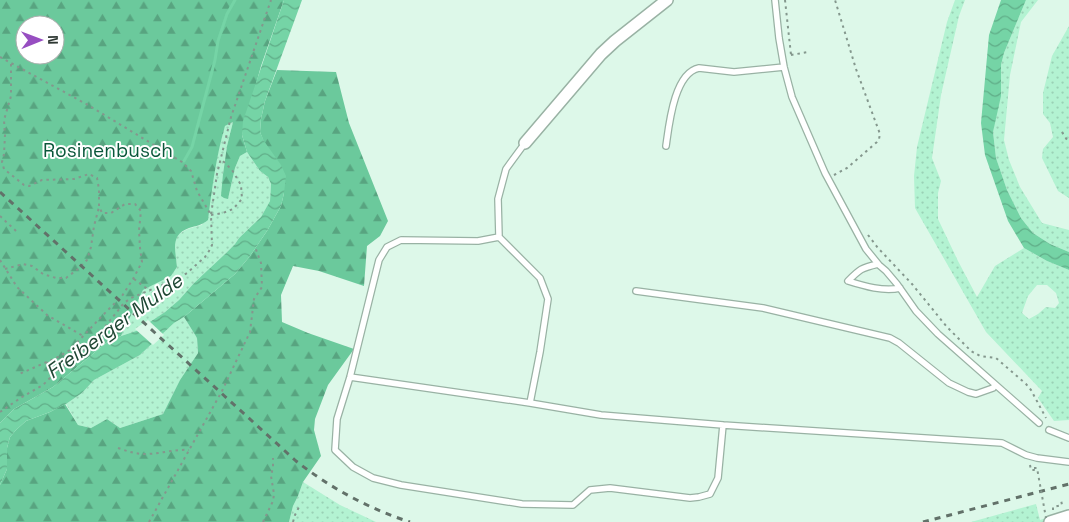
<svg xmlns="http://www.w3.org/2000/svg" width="1069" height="522" viewBox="0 0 1069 522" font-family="'Space Grotesk',sans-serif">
<defs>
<pattern id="grass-dots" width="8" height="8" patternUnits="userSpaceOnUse" patternTransform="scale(1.25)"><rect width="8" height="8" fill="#b3f3d2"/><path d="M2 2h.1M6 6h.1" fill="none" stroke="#9ad1b5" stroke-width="1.8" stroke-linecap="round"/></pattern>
<pattern id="forest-firs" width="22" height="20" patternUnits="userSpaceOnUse" patternTransform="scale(1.25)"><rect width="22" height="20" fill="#6bc99c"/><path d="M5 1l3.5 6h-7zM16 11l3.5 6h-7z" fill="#58a480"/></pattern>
<pattern id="water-waves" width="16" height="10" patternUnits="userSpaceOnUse" patternTransform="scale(1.25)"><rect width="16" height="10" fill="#75d4a6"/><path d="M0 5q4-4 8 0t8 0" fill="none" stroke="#60ad88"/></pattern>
</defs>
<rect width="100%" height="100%" fill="#ddf8e9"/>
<path fill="url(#grass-dots)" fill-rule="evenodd" d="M955,0H965L959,16L941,95L932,158L941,181L938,193V219L958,261L977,297L995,266L1024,248L1047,261L1069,270V420L1054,421L1038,398L1042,391L986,332L915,208L914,176L917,147L947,22ZM1037,285H1047L1056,293L1059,303L1055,308L1046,307L1038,314L1029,319L1022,313L1028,296Z
M1026,0H1038L1021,22L1010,75L1004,140L1009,160L1020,187L1042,223L1069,230V252L1050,244L1033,233L1021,218L1007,190L996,158L993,132L1001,65L1004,53Z
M1069,26V198L1058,191L1042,158L1043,149L1053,137L1050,123L1043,114V93L1052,56Z
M233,122L227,146L223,174L228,199L235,168L240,156L247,152L260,171L268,177L271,184L270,201L261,217L239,238L235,244L225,254L194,283L179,300L165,312L136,331L121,336L143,290L171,276L177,267C177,261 174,253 174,246C175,231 190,228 202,225L220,144L225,126Z
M184,317L197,338L198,353L180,380L163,414L120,428L107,419L91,428L78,425L66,404L82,393L94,380L140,355L174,323Z
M303,482L340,505L376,522H289L293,506L298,496Z
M1036,504L1040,520L1069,511V522H971Z"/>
<path fill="url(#forest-firs)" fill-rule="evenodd" d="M0,0H284L261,66L242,135L247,152L240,156L235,168L228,199L224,198L221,196L223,174L227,146L233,122L225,126C216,157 212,188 208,220C202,225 196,226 189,228C169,235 176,252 177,267L171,276L143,290L121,336L106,343L53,387L14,409L0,423ZM25,25H55V55H25Z
M277,70L336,72L349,123L388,221L380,236L367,246L364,286L319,271L293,266L281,295L282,322L308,333L354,349L328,385L315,419L314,430L321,456L303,482L298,496L293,506L289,522H0V485L7,469V448L10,437L16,430L26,421L50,412L65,404L78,425L91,428L107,419L120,428L163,414L180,380L198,353L197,338L184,317L235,274L250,256L267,231L281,206L284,193L260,132L261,119L265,101Z"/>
<path fill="url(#water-waves)" d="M284,0H302L265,101L261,119L260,132L264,141L281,165L286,176L284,193L281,206L267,231L250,256L235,274L184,317L174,323L140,355L94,380L82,393L66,404L50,412L26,421L16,430L10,437L7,448V469L0,485V423L14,409L53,387L106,343L121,336L136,331L165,312L179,300L194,283L225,254L235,244L239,238L261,217L270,201L271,184L268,177L260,171L247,152L242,135L243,121Z
M1001,0H1026L1004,53L1001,65V96L993,132L996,158L1007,190L1021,218L1033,233L1050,244L1069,252V270L1047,261L1024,248L1008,221L985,155L981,123L989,35Z"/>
<path fill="#ddf8e9" d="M148,320L164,335L153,345L135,329Z"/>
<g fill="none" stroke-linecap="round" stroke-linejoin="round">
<path stroke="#75d4a6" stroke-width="3" d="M184,161L192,147L215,60L218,41L227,14L235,0"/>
<defs>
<path id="service" d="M775,0L779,38L784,67L792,97L825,173L866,249L879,265L886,271L897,284L916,311L938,334L1039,423
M525,143L506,169L498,199L499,237L478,241L401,240L387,247L379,260L350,377L337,419L335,450L353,467L373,478L401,485L522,504L573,505L590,490L610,488L690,498L699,497L710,494L718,478L723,425L1002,443L1026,455L1037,458L1069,462
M666,146C669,125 674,73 699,68L734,72L784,67
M499,237L540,278L548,299L540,352L530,403
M878,264C861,268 860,269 848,281C864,286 884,292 900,288
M636,291L763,308L890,338L899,343L949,383L968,392L976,394L993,388L995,385
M350,377L530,403L601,415L723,425
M1049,430L1069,438"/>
<path id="minor" d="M525,143L601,54L615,41L667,0
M1050,522L1069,516"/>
</defs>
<use href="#service" stroke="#99b2a4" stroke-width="8"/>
<use href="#minor" stroke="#99b2a4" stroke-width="14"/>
<path stroke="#84978d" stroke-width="2" stroke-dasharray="2.5 4" stroke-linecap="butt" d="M785,0L791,55
M791,55L808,52
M0,57L88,105L182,162L191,171L197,191L211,215
M11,64V96L4,120L5,135L4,154L2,162L4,169L24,185L29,186L42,180L74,179L89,174L97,178L99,189V206L102,213H111L125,204H135L141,211L139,230L140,248L142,262L133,279L122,296L102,316L70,350L56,358L17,375
M1062,132L1069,143
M834,175L847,168L877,142L879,139L880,134L856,69L835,0
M211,215L223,213L233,209L242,199L241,185L232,170L221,159
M0,216L16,231
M868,235L878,248L912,284L947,327L971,351L980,356L996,358L1026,384L1031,390L1046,418
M0,260L17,287L47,315L83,336
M5,269L23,264L32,266L43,274L56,278H66L78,269L87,260L91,247L94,226L99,207
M134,279L150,291
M47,362L54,374
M0,412L22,397L43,385L55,373L81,353L104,328L124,303L131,298L179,278L187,273L205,257L209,251L212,245L211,215L217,174L231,117L271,0
M118,448C127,451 135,454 145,454C160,454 174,449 189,450
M1030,465L1031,470H1034L1033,466
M1053,510V507L1062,505L1061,500
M149,522L222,391L250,332L254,299L262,287L261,263L255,247
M263,522L273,501L274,494L271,476L273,467V458
M293,522L295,515L299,507"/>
<use href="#service" stroke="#fff" stroke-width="5.5"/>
<use href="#minor" stroke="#fff" stroke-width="11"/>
<path stroke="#627169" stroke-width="3" stroke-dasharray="6 6" stroke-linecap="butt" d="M0,192L296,461C329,487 369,509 410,522
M923,522L1069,484"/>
<path stroke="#84978d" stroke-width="2" stroke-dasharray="2.5 4" stroke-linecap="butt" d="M1034,468H1037L1046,518"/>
</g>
<g text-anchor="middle" stroke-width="4" stroke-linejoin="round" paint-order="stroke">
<g font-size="19" fill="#0a573a" stroke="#fff">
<text x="108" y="157">Rosinenbusch</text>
</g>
<g font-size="20" font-style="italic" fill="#1e4633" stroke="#fff">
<text transform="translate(114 326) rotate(-36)" y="7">Freiberger Mulde</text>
</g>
</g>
<g transform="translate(40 40) rotate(89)"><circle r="24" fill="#ffffff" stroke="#abafad"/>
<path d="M0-4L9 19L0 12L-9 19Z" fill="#974ec1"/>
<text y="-8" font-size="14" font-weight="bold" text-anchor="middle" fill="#2d3732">N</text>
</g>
</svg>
